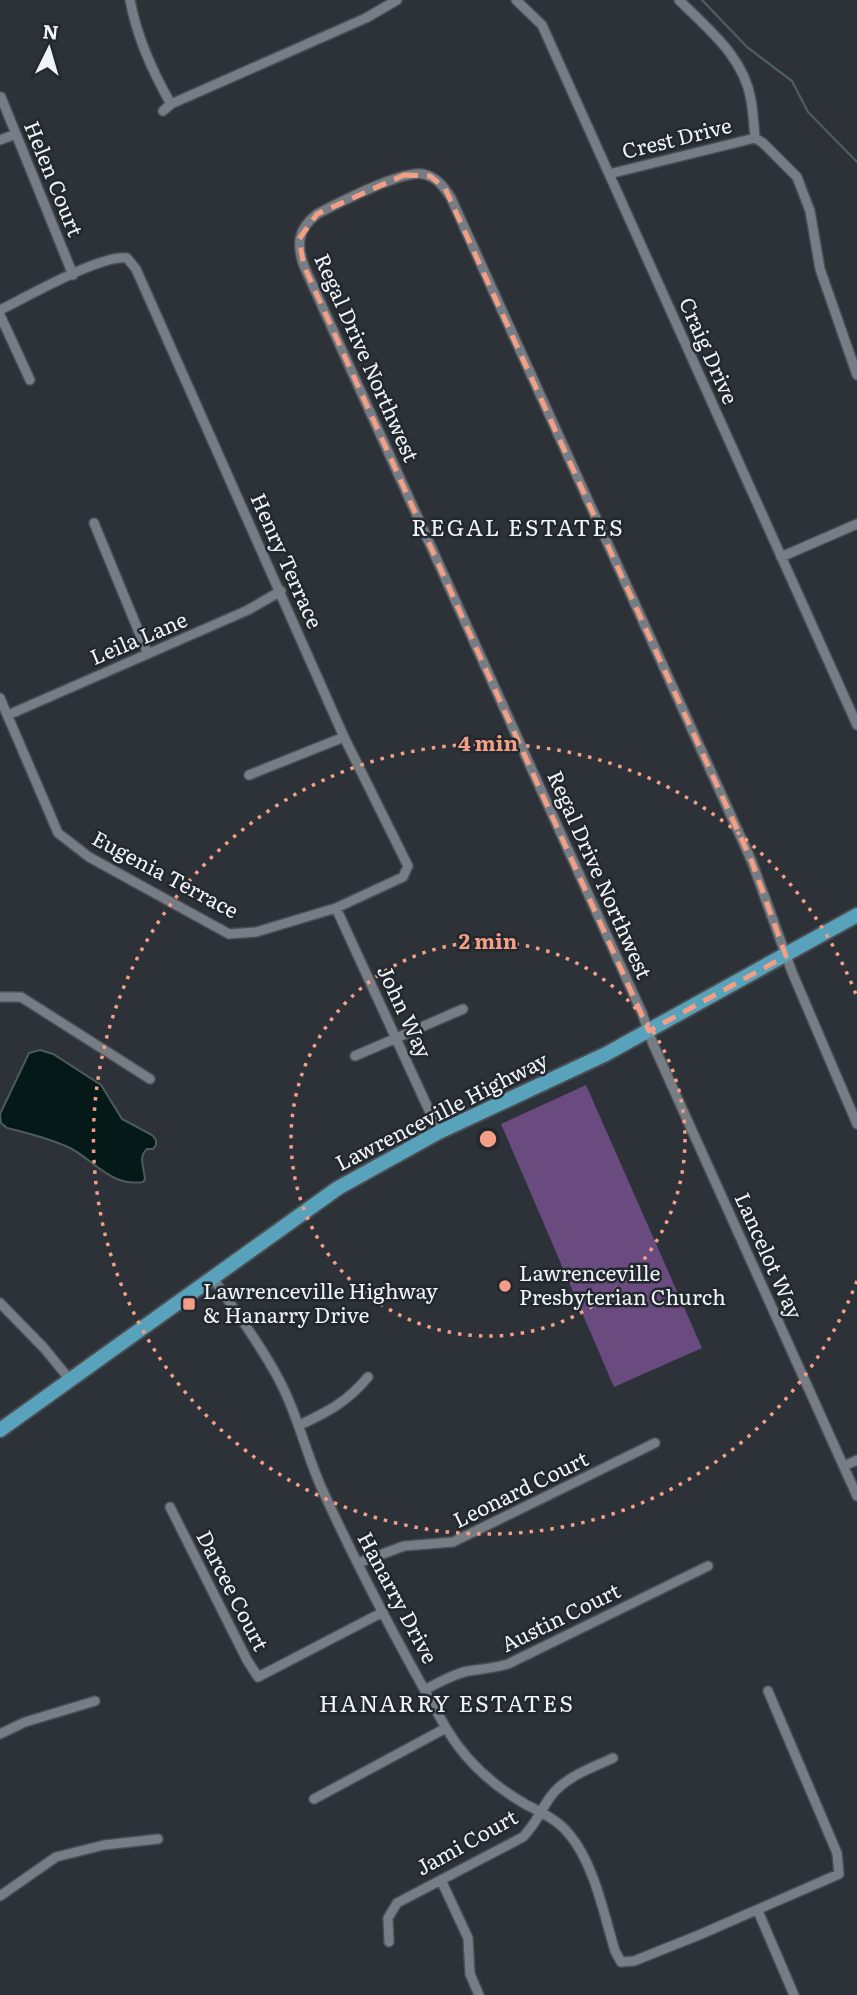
<svg xmlns="http://www.w3.org/2000/svg" width="857" height="1995" viewBox="0 0 857 1995" font-family="Literata,serif">
<rect width="100%" height="100%" fill="#2c3238"/>
<path fill="#694b7f" d="M586,1085L702,1348L614,1387L501,1124Z"/>
<path fill="#061919" stroke="#4c5b5c" stroke-width="2" d="M40,1050L53,1054L101,1085L122,1119L152,1135L156,1140V1145L153,1149H147C138,1157 144,1167 145,1179L143,1182C111,1187 95,1161 70,1148C51,1139 28,1133 7,1128L1,1123L0,1114L29,1053Z"/>
<g fill="none" stroke-linecap="round" stroke-linejoin="round">
<path stroke="#4c5b5c" stroke-width="2.5" d="M702,0L747,47L792,81L808,112L857,162"/>
<defs>
<path id="street" d="M130,0C137,38 152,71 171,104
M516,0L542,25L857,725
M679,0C708,29 744,57 751,100C753,112 754,125 755,138
M1,97L73,275
M163,111L171,104L366,18L397,0
M755,138L763,143L797,177L810,211L820,269L857,375
M0,140L16,134
M609,174L755,138
M0,310C27,297 101,254 127,258L136,269L344,737L408,866L403,877L336,908L256,932L229,934L89,857L58,833L0,698
M0,315L30,380
M94,523L148,654
M781,557L857,524
M8,715L248,610L281,591
M249,775L344,737
M336,908L439,1132
M0,997H21L150,1079
M355,1056L463,1009
M857,1124L792,972L752,862L451,198C444,187 437,177 423,174C403,170 338,203 317,214C298,229 296,244 304,266L642,1013L653,1044L857,1496
M213,1278C234,1310 259,1342 277,1376C297,1412 305,1451 322,1489C359,1570 402,1651 446,1728C466,1762 492,1785 525,1804C540,1812 558,1820 569,1834C594,1863 604,1915 615,1951L621,1962L634,1961L699,1935L839,1874L837,1853L768,1691
M0,1303L44,1348L71,1381
M300,1425C329,1411 347,1402 368,1377
M844,1466L857,1460
M170,1507L247,1660L258,1677L383,1612
M358,1563L404,1546L453,1542L655,1443
M426,1689C440,1682 453,1674 468,1671C482,1669 495,1668 508,1664L708,1566
M0,1734L25,1722L95,1701
M314,1799L446,1728
M441,1880L468,1938L470,1974L479,1995
M0,1896L56,1857L104,1845L158,1839
M758,1911L794,1995
M389,1942L388,1918L397,1903L523,1837C538,1821 540,1811 551,1796C566,1776 592,1768 613,1758"/>
<path id="primary" d="M0,1430L338,1188L439,1132L606,1054L857,915"/>
</defs>
<use href="#street" stroke="#4a4e53" stroke-width="12"/>
<use href="#primary" stroke="#4a4e53" stroke-width="18"/>
<use href="#street" stroke="#777d84" stroke-width="9"/>
<use href="#primary" stroke="#58a2bb" stroke-width="14"/>
</g>
<path fill="none" stroke="#f39f86" stroke-width="5" stroke-dasharray="14 9" stroke-linejoin="round" d="M404,175L430,176L445,188L752,862L786,956L649,1031L304,266L299,239L317,214Z"/>
<g fill="none" stroke="#f39f86" stroke-width="3.5" stroke-dasharray="3.5 7">
<circle cx="488" cy="1139" r="197"/>
<path d="M857 1281A395 395 0 1 1 857 997"/>
</g>
<g fill="#f39f86" stroke="#22282d" stroke-width="2.5">
<circle cx="505" cy="1286" r="7"/>
<rect x="182" y="1297" width="14" height="14" rx="3.5"/>
</g>
<g text-anchor="middle" stroke-width="5" stroke-linejoin="round" paint-order="stroke">
<g font-size="21" fill="#f0f4f8" stroke="#22282d">
<text transform="translate(677 139) rotate(-14)" y="7">Crest Drive</text>
<text transform="translate(53 179) rotate(68)" y="7">Helen Court</text>
<text transform="translate(708 351) rotate(66)" y="7">Craig Drive</text>
<text transform="translate(366 358) rotate(66)" y="7">Regal Drive Northwest</text>
<text transform="translate(286 561) rotate(66)" y="7">Henry Terrace</text>
<text transform="translate(139 639) rotate(-23)" y="7">Leila Lane</text>
<text transform="translate(165 875) rotate(28)" y="7">Eugenia Terrace</text>
<text transform="translate(599 875) rotate(66)" y="7">Regal Drive Northwest</text>
<text transform="translate(404 1012) rotate(65)" y="7">John Way</text>
<text transform="translate(442 1112) rotate(-27)" y="7">Lawrenceville Highway</text>
<text transform="translate(768 1256) rotate(66)" y="7">Lancelot Way</text>
<text transform="translate(521 1490) rotate(-26)" y="7">Leonard Court</text>
<text transform="translate(232 1591) rotate(63)" y="7">Darcee Court</text>
<text transform="translate(397 1598) rotate(62)" y="7">Hanarry Drive</text>
<text transform="translate(561 1618) rotate(-26)" y="7">Austin Court</text>
<text transform="translate(467 1843) rotate(-29)" y="7">Jami Court</text>
</g>
<g font-size="21" fill="#f0f4f8" stroke="#22282d" text-anchor="start">
<text x="519" y="1281">Lawrenceville<tspan x="519" dy="24">Presbyterian Church</tspan></text>
<text x="203" y="1299">Lawrenceville Highway<tspan x="203" dy="24">&amp; Hanarry Drive</tspan></text>
</g>
<g font-size="23" letter-spacing="2" fill="#f0f4f8" stroke="#22282d">
<text x="518" y="536">REGAL ESTATES</text>
<text x="447" y="1712">HANARRY ESTATES</text>
</g>
</g>
<circle cx="488" cy="1139" r="10" fill="#f39f86" stroke="#22282d" stroke-width="3.5"/>
<g font-size="21" text-anchor="middle" font-weight="bold" fill="#f39f86" stroke="#22282d" stroke-width="5" stroke-linejoin="round" paint-order="stroke">
<text x="488" y="751">4 min</text>
<text x="488" y="949">2 min</text>
</g>
<g transform="translate(49 49) rotate(5)" stroke="#22282d" stroke-width="5" paint-order="stroke">
<path d="M0-5L12 26L0 18L-12 26Z" fill="#f0f4f8"/>
<text y="-10" font-size="19" font-weight="bold" text-anchor="middle" fill="#f0f4f8">N</text>
</g>
</svg>
